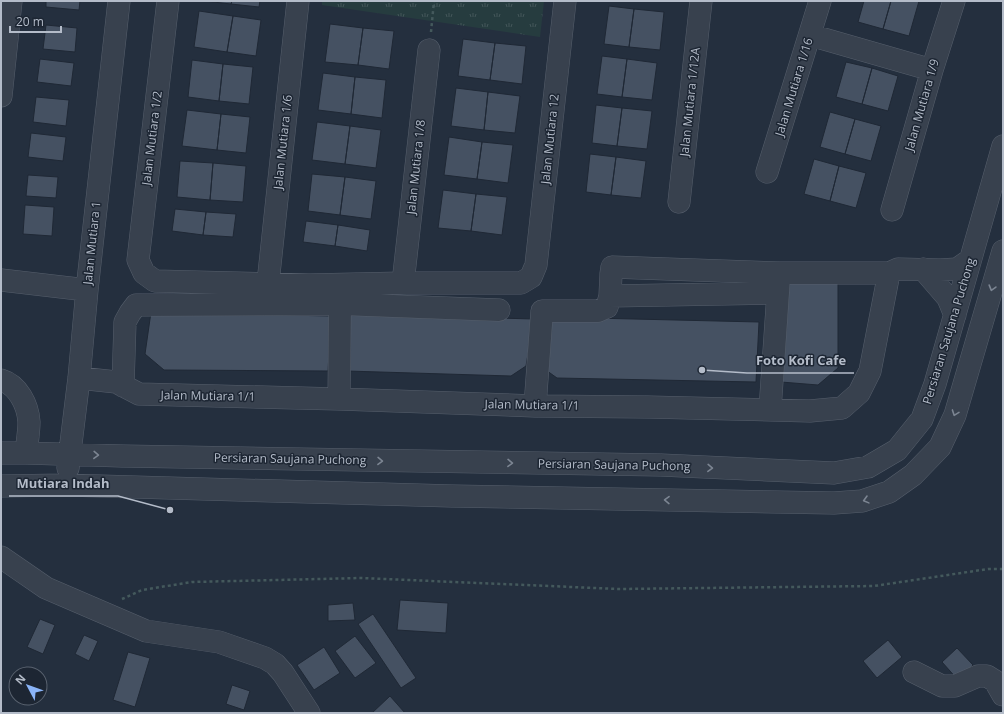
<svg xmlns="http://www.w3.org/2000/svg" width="1004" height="714" viewBox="0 0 1004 714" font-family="'Open Sans',sans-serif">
<defs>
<pattern id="park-tufts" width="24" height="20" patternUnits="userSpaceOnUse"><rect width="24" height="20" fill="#263c3f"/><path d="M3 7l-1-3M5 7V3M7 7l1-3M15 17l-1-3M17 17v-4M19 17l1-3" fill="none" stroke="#435659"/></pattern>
</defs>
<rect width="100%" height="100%" fill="#242f3e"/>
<path fill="url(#park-tufts)" d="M322,1H544L540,37L322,5Z"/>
<path fill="#455162" stroke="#1f2835" d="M46,1H80L79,10L46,7Z
M204,1H232L231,4Z
M232,1H260L259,7L231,4Z
M864,1H891L883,29L858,22Z
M891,1H919L909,36L883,29Z
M609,6L634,9L629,47L604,44Z
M634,9L664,12L660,50L629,47Z
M199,11L233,16L227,52L194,47Z
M233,16L261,20L256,56L227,52Z
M330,24L363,28L358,65L325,62Z
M46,25L77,28L75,52L43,49Z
M363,28L394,31L389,69L358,65Z
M463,39L495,43L490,80L458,76Z
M495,43L526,46L522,84L490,80Z
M602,56L627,59L622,97L597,94Z
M40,59L74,63L71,86L37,82Z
M627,59L657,63L652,100L622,97Z
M192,60L223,64L219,101L188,97Z
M846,62L872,68L862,104L836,97Z
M223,64L253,67L249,104L219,101Z
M872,68L898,76L888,111L862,104Z
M323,73L355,77L351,114L318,110Z
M355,77L386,80L382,118L351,114Z
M456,88L488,92L484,130L451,126Z
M488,92L520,96L515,133L484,130Z
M36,97L69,100L66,126L33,122Z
M596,105L622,108L617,146L592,143Z
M622,108L652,111L647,149L617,146Z
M187,110L221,114L217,150L182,146Z
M830,112L855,119L845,154L820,147Z
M221,114L250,117L246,153L217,150Z
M855,119L881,126L871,161L845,154Z
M317,122L350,126L345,164L312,160Z
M350,126L381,130L376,168L345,164Z
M31,133L66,137L63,161L28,157Z
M449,137L482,142L477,179L444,175Z
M482,142L513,145L508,183L477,179Z
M590,154L616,157L611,195L586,192Z
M616,157L646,161L641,198L611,195Z
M814,159L839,166L830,201L804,194Z
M180,161L213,163L210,200L177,197Z
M213,163L246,166L243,202L210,200Z
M839,166L866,173L856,208L830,201Z
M312,174L345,177L340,215L308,211Z
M28,175L58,177L56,198L26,196Z
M345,177L376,181L371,219L340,215Z
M443,190L476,194L471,231L438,228Z
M476,194L507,197L502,235L471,231Z
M25,205L54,207L52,236L23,234Z
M175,209L206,212L203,235L172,231Z
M206,212L236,214L233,237L203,235Z
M306,221L338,225L335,246L303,242Z
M338,225L370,230L367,251L335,246Z
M782,276H838V368L818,385L781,382Z
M151,312L331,316L328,371L164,370L145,354Z
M349,314L534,319L526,366L511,376L347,371Z
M550,317L759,322L756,382L557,378L543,368Z
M400,600L448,603L446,633L397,630Z
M353,603L355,620L328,621V605Z
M373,614L416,678L401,688L358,624Z
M40,619L55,625L43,654L27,647Z
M84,635L98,641L89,661L75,654Z
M355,636L376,663L355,678L335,651Z
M888,640L902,657L877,678L863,661Z
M324,647L340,673L314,690L297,665Z
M957,648L973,665L958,680L942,662Z
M128,652L150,658L135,707L113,700Z
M232,685L250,691L244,710L226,704Z
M390,696L405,713H372Z"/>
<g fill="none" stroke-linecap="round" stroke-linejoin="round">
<defs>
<path id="minor" d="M168,1L138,260L144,273L155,281L309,285L403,283H521L531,277L536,265L565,1
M810,35L932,70
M1,96L11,1
M767,172L820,1
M679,202L701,1
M892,210L932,70L954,1
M923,269L948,298L955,315
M1,280L87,290
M268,283L298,1
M403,283L429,50
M610,296L778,293
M79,378L116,382L139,394L339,399L535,406L648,407L810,411L842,408L859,393L870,371L889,273
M1,380C18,385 28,405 29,422C29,432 27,443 26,453
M123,386L125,322L130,313L136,305L340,304L499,310
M339,399L340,304
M535,406L542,311H598L607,307L610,296L611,274L612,267L779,273H889L898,269L940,270L957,269L970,260
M770,410L779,278
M1,453H26L122,456L661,465L834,473L868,467L897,450L922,419L935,384L1003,146
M68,468L79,378L87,290L119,1
M1,486L65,485L452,496L834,503L862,501L889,492L913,475L940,447L955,415L1003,251
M1,557L46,588L146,631L219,642L265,658L275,664L283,673L309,713
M914,672L942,686H955L978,676H987L995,681L1003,695"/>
</defs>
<use href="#minor" stroke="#565f6c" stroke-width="23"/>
<path stroke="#44595c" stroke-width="2.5" stroke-dasharray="3 3" stroke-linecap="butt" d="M431,32L434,1
M122,599L142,590L192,582L361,578L619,589L874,586L988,569H1003"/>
<use href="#minor" stroke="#38414e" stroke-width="22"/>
</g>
<defs><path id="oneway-chevron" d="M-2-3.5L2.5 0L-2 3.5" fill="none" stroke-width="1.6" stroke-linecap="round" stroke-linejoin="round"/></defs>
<g stroke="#7c8592">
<use href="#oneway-chevron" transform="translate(992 288) rotate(106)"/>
<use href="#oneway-chevron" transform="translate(955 413) rotate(110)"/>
<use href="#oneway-chevron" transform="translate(96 455) rotate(2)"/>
<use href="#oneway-chevron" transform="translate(380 461) rotate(1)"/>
<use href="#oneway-chevron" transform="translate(510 463) rotate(1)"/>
<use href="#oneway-chevron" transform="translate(710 468) rotate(2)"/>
<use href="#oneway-chevron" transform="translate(667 500) rotate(-179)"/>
<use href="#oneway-chevron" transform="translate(866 500) rotate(165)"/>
</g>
<g text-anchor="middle" stroke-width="3" stroke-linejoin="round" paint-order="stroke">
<g font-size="12" fill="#b4bcc9" stroke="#1d2633">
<text transform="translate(794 87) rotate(-73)" y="4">Jalan Mutiara 1/16</text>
<text transform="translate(690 102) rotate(-84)" y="4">Jalan Mutiara 1/12A</text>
<text transform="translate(922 105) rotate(-74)" y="4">Jalan Mutiara 1/9</text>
<text transform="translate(152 138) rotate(-83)" y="4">Jalan Mutiara 1/2</text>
<text transform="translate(550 139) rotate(-84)" y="4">Jalan Mutiara 12</text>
<text transform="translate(283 142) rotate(-84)" y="4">Jalan Mutiara 1/6</text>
<text transform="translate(416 167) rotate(-84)" y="4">Jalan Mutiara 1/8</text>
<text transform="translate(92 243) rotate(-84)" y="4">Jalan Mutiara 1</text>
<text transform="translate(949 331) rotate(-73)" y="4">Persiaran Saujana Puchong</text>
<text transform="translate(208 396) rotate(1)" y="4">Jalan Mutiara 1/1</text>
<text transform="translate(532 405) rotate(1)" y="4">Jalan Mutiara 1/1</text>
<text transform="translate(290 459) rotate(1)" y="4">Persiaran Saujana Puchong</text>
<text transform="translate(614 465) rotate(1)" y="4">Persiaran Saujana Puchong</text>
</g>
</g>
<path fill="none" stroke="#b4bcc9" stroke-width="1.5" d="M702 370L747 373H854M170 510L118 496H9"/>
<g fill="#b4bcc9" stroke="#1d2633" stroke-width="1.5">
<circle cx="702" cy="370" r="4"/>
<circle cx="170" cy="510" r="4"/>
</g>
<g font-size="13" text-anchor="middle" font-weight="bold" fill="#b4bcc9" stroke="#1d2633" stroke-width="3" stroke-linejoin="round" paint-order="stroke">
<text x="801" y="365">Foto Kofi Cafe</text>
<text x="63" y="488">Mutiara Indah</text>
</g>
<rect width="1004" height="714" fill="none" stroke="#b4bcc9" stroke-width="4"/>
<g transform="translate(28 686) rotate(311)"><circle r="19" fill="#1d2633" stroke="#59626f"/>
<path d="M0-3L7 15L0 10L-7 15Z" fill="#8ab4f8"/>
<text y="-6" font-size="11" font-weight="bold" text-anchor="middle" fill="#b4bcc9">N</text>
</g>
<path d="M10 26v6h51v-6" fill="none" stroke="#b4bcc9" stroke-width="2"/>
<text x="16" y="26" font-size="12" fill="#b4bcc9" stroke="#1d2633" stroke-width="3" paint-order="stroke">20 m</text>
</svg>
